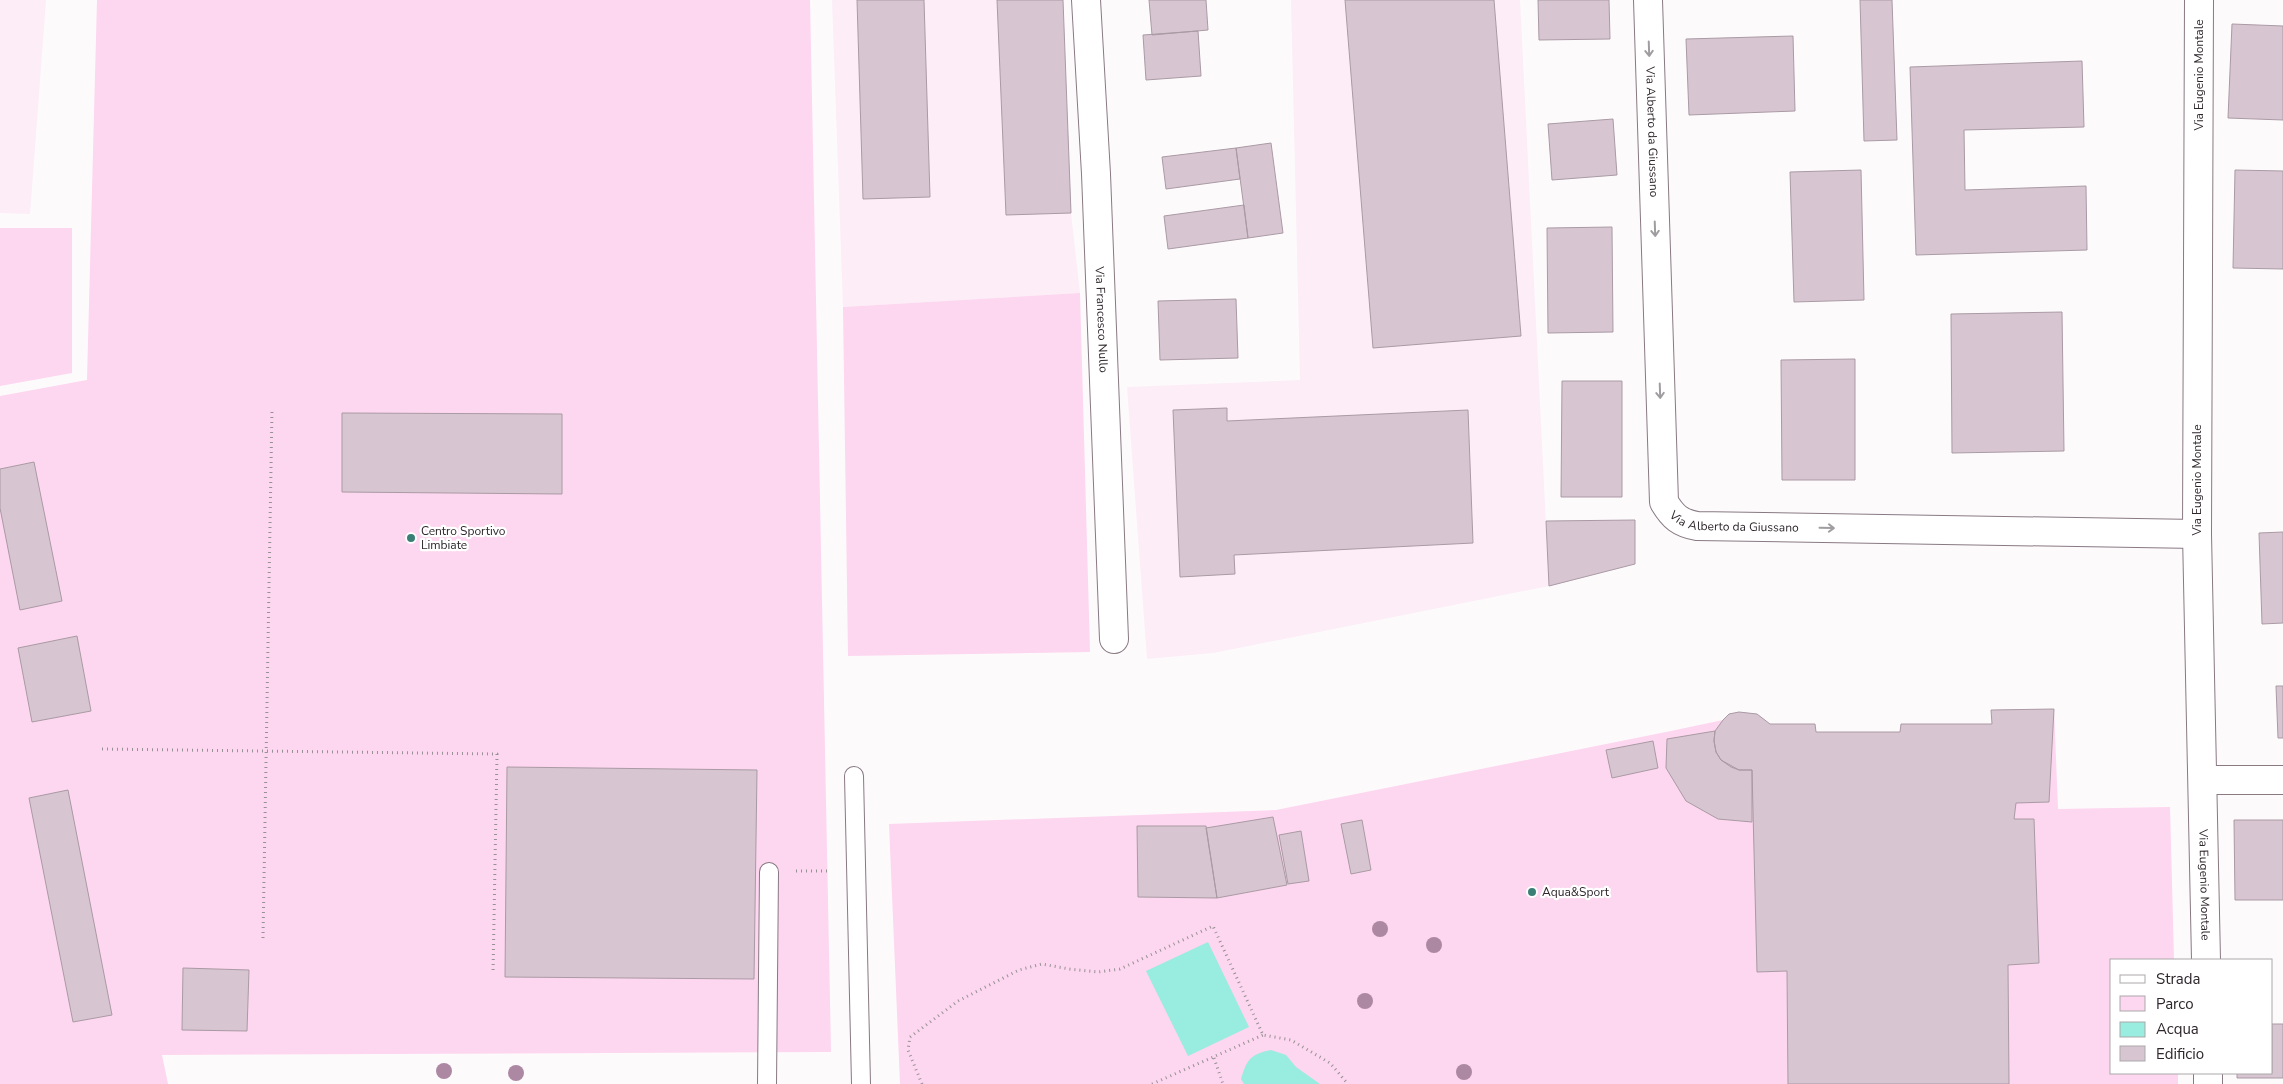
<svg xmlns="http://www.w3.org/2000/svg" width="2283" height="1084" viewBox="0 0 2283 1084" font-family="'Nunito Sans',sans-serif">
<rect width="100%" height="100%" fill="#fdfafc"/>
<path fill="#fcedf7" d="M0,0H46L30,214L0,213Z
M832,0H1063L1071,213L1080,293L843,307Z
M1291,0H1520L1549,586L1213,653L1147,659L1127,387L1300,380Z"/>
<path fill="#fdd6ef" d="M97,0H810L831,1052L162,1055L168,1084H0V396L87,380Z
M0,228H72V373L0,386Z
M1080,293L1090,652L848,656L843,307Z
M2054,709L2058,809L2170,807L2174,960H2112V1073H2178V1084H900L889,824L1276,810L1671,731L1723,720L1729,714L1739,712L1757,714L1770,724H1815L1816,732H1900L1901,724H1992V710Z"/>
<path fill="#99ece0" d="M1208,942L1249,1027L1188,1056L1146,971Z
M1271,1050L1286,1055L1296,1067L1320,1084H1244L1241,1079C1247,1059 1251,1054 1271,1050Z"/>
<path fill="#d7c6d1" stroke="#aa9aa4" d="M857,0H924L930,197L863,199Z
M997,0H1063L1071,213L1006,215Z
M1149,0H1206L1208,30L1152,35Z
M1345,0H1494L1521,336L1373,348Z
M1538,0H1609L1610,39L1539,40Z
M1860,0H1892L1897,140L1864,141Z
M2232,24L2283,26V120L2228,118Z
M1198,31L1201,76L1146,80L1143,35Z
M1793,36L1795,111L1689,115L1686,39Z
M2082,61L2084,127L1964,130L1965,190L2086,186L2087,250L1916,255L1910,67Z
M1613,119L1617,175L1552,180L1548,124Z
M1271,143L1283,233L1248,238L1236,148Z
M1236,148L1240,179L1166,189L1162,157Z
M1861,170L1864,300L1794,302L1790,172Z
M2235,170L2283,171V269L2233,268Z
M1244,205L1248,238L1168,249L1164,216Z
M1612,227L1613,332L1548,333L1547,228Z
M1236,299L1238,358L1160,360L1158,301Z
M2062,312L2064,451L1952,453L1951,314Z
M1855,359V480H1782L1781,360Z
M1562,381H1622V497H1561Z
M1227,408V421L1468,410L1473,543L1234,555L1235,574L1180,577L1173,410Z
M342,413L562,414V494L342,492Z
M34,462L62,601L20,610L0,508V469Z
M1635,520V564L1549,586L1546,521Z
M2283,532V623L2262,624L2259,533Z
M77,636L91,711L32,722L18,648Z
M2276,686H2283V738H2278Z
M2054,709L2049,802L2016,803L2014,819H2034L2039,963L2008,965L2009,1084H1788L1787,971L1757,972L1752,770H1739L1731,767L1721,760L1716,752L1714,741L1715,731L1723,720L1729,714L1739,712L1757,714L1770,724H1815L1816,732H1900L1901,724H1992L1991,710Z
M1715,731L1714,741L1716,752L1721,760L1739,770H1752V822L1718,819L1686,801L1666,768L1667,739Z
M1653,741L1658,768L1612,778L1606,750Z
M507,767L757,770L754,979L505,977Z
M68,790L112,1015L73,1022L29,798Z
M1273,817L1287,885L1217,898L1206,828Z
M1362,820L1371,870L1351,874L1341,824Z
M2234,820H2283V900H2235Z
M1137,826H1206L1217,898L1138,897Z
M1301,831L1309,881L1288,884L1279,835Z
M183,968L249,970L247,1031L182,1030Z
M2272,1024H2283V1078H2237V1073H2272Z"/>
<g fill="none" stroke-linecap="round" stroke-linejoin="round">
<defs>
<path id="service" d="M854,776L861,1084
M767,1084L769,872"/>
<g id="minor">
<path id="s1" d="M1086,0L1096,174L1114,639"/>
<path id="s2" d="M1648,0L1664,502C1673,517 1680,523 1697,526L2197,534"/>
<path id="s3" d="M2199,0L2197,534L2206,960"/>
<path d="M2203,780H2283"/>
<path d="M2208,1073V1084"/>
</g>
</defs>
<use href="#service" stroke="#887983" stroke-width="20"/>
<use href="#minor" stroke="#887983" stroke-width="30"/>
<path stroke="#969194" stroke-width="3" stroke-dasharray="1 4" stroke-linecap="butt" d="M102,749L497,754L493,974
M796,871H827
M263,938L272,409
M1214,1058L1223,1084
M922,1084L908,1050L910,1037L958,1001L1019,970L1042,964L1069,969L1098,972L1120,969L1213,926L1263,1035L1291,1040L1330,1063L1348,1084
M1152,1084L1263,1035"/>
<use href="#service" stroke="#fff" stroke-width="18"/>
<use href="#minor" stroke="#fff" stroke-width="28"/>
</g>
<g fill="#ad88a3">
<circle cx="1380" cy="929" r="8"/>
<circle cx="1434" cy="945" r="8"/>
<circle cx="1365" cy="1001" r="8"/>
<circle cx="444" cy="1071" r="8"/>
<circle cx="1464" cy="1072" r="8"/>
<circle cx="516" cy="1073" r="8"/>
</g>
<defs><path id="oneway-shaft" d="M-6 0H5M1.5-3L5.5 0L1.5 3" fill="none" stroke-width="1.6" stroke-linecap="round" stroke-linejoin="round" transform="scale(1.25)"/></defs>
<g stroke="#a09da0">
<use href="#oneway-shaft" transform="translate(1649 49) rotate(88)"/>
<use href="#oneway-shaft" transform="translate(1655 229) rotate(88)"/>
<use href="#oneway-shaft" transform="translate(1660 391) rotate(88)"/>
<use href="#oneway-shaft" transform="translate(1827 528) rotate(1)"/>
</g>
<g fill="#397f76" stroke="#fff" stroke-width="2">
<circle cx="411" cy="538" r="5"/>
<circle cx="1532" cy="892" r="5"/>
</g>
<g text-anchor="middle" stroke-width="4.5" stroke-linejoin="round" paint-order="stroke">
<g font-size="12" fill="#2d262b" stroke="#fff">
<text transform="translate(2199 75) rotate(-90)" y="4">Via Eugenio Montale</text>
<text dy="4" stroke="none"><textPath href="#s2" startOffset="132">Via Alberto da Giussano</textPath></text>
<text dy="4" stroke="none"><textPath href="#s1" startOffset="320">Via Francesco Nullo</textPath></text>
<text transform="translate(2197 480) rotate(-90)" y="4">Via Eugenio Montale</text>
<text dy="4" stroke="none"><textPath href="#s2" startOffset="581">Via Alberto da Giussano</textPath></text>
<text dy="4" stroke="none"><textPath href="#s3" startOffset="885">Via Eugenio Montale</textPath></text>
</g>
<g font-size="12" fill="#2d262b" stroke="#fff" text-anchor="start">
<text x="421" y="535">Centro Sportivo<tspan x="421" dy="14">Limbiate</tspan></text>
<text x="1542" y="896">Aqua&amp;Sport</text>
</g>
</g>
<rect x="2110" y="959" width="162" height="115" fill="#ffffff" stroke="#aba8aa"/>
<rect x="2120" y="975" width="25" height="8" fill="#ffffff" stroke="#aba8aa"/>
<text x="2156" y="984" font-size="15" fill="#2d262b">Strada</text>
<rect x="2120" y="996" width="25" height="15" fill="#fdd6ef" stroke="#aba8aa"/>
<text x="2156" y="1009" font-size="15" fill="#2d262b">Parco</text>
<rect x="2120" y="1022" width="25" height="15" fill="#99ece0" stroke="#aba8aa"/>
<text x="2156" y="1034" font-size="15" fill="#2d262b">Acqua</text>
<rect x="2120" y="1046" width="25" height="15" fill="#d7c6d1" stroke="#aba8aa"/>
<text x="2156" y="1059" font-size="15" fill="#2d262b">Edificio</text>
</svg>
